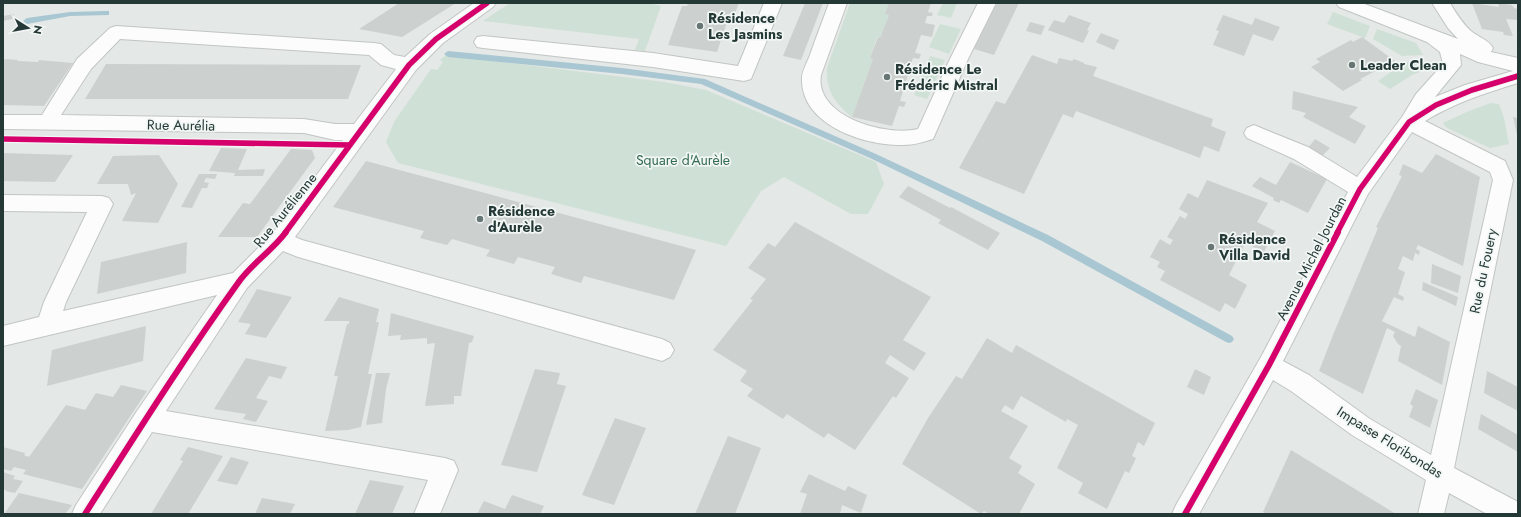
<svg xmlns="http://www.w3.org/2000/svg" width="1521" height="517" viewBox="0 0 1521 517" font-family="Jost,sans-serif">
<rect width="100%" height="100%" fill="#e4e8e6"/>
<path fill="#cfe0d6" d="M510,3H649L661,6L645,51L635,50L639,39L483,21Z
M850,3H889V15L880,38L877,37L870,58L873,59L852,117C835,103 826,91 827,68Z
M943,3H957L951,18L937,15Z
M1333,12L1370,26L1365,38L1327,24Z
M940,24L961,29L949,54L929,47Z
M1377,29L1416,43L1423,55L1402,56L1373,39Z
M446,55L664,82L706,90L876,162L884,184L868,214H851L784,177L761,191L726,246L398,163L386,142L394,122L431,69L437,70L443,62L440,60Z
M930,56L945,60L927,99L914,95Z
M1416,60L1427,62L1430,68L1412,75L1390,89L1378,81L1404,63Z
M1491,103L1499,104L1504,118L1509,144L1490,148L1449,129L1445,126L1443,123L1469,111Z"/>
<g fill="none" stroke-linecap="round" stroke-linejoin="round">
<path fill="#a9c7d2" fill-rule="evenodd" d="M106,11H109V15L70,16L27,24L23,21L27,18L70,12Z
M448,51L622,68L705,79L876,154L1048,235L1232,336L1234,339L1232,342L1229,343L1226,342L1042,241L870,158L701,84L622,74L448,57L444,54Z"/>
</g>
<path fill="#ccd1cf" d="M399,3H456L402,37L359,29Z
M688,3H739L735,13H730L717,52L668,45L682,6H687Z
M805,3H823L801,60L783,56Z
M889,3H931L928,12L933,13L932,16H927L925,23L935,25L932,37L921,35L915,53L921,54L919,59L913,58L900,101L906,102L904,107L899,106L892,126L852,117L873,59L870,58L878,37L880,38L889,15L885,14Z
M997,3H1019L994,55L974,49Z
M1472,3L1499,7L1498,3L1512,5L1514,8L1518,9V20L1506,19L1513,36L1504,35L1503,32L1482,29Z
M14,14L12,19L3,21V16Z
M1069,15L1091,23L1087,30L1089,31L1083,43L1048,30L1054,20L1064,23Z
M1223,15L1252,25L1255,18L1280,27L1273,41L1253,34L1244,56L1213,45L1219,31L1216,30Z
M1030,22L1045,26L1041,35L1026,31Z
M1101,33L1119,40L1114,50L1096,42Z
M1362,37L1395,61L1360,79L1362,80L1343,91L1311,67L1320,62L1316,59L1351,40L1353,42Z
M1032,55L1057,64L1059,58L1072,61L1074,59L1084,63V64L1097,67L1093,76L1213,119L1211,126L1226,132L1219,152L1204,146L1200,158L1076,111L1073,118L1063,114L1024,194L959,168L996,101L1005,104Z
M6,59L18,60L17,61L38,62L39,60L73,63L44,106L3,105V60Z
M106,64L361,65L348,99H85Z
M1293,91L1358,107L1349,117L1366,126L1355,144L1303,117L1306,113L1292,109Z
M1513,117L1518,118V135H1517Z
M1315,139L1330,148L1322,156L1308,148Z
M221,148L247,149L238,170L265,169L263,176H234L235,173L209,171Z
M291,149L312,150L315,158L257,237H218L243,203L250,204Z
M3,153L73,155L55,182L3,181Z
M1436,154L1480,177L1463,266L1418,245L1416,249L1420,251L1419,255L1415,253L1413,261L1403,256L1398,269L1405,272L1398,294L1404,297L1403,301L1394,297L1382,321L1415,337L1418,326L1450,342L1442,385L1398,361L1401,346L1398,344L1393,336L1395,332L1387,328L1363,394L1319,371L1333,335L1378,228L1376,227L1402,176L1399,175L1403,164L1422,173Z
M159,155L178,184L158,223L122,221L136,193L131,195L128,184H97L113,156Z
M366,161L696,250L674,300L584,276L581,283L551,274L555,267L518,257L514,264L486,256L490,250L452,239L447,245L420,238L424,231L333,207Z
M1290,162L1327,179L1308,213L1281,200L1279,203L1273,200L1274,198L1252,186L1260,177L1276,185Z
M199,174H217L215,179L206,178L204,182L209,183L207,188H202L192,208L181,207Z
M1207,180L1268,203L1257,222L1275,231L1264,252L1245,243L1229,275L1247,285L1235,309L1225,303L1220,312L1160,280L1165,271L1157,267L1160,262L1150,257L1160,239L1170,245L1173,240L1167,237L1180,216L1185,219L1188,214L1179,209L1188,193L1198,198Z
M908,186L950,208L951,207L1000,233L988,250L938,223L941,220L899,197Z
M795,222L931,297L903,340L926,353L914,371L890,355L885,363L909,378L896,398L893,396L855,450L828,433L824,438L787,414L783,419L747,396L753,389L740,381L747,371L713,350L753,300L750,299L766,279L748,268L768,243L775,247Z
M187,242L186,273L97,294L101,262Z
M1432,264L1461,276L1458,293L1431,283Z
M1423,282L1458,297L1456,306L1422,290Z
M257,289L292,297L266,338L245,334L251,324L238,322Z
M339,297L379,309L376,322H379L368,374H372L361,427L348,430L325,431L338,376H334L347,324H349V321H324Z
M391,313L474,336L472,342L469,343L461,396H454V404L425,406L435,343L427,344V338L400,340L401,335L388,336Z
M146,326L143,361L47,386L52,350Z
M987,338L1012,353L1016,345L1155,423L1144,446L1138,442L1132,456L1136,458L1129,473L1125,471L1107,509L1078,493L1083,483L1057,468L1078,425L1067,419L1066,422L1021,396L1013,410L1005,405L1001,411L1028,426L1009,458L1022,466L1018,473L1035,484L1019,514H989L984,511L981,514L902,464L928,418L956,376L962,379Z
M246,358L287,367L281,379L269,376L256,398L268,401L256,422L243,419L246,414L214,409Z
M535,369L560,373L557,384L566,386L537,472L501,465Z
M1195,369L1211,377L1204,395L1187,387Z
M1487,371L1518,387V411L1484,393Z
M376,373H390L386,389L382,423L366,425Z
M121,385L147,391L82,489L23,474L26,470L14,467L11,471L3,469V447L25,453L24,455L29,457L66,405L85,410L96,393L113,397Z
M1416,389L1438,400L1430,428L1409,417L1413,406L1410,404Z
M1481,414L1518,435V452L1478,429Z
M615,418L646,428L614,505L582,495Z
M728,436L761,448L735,514H695Z
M188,447L223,456L188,514H151L183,461L180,460Z
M1291,450L1396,514H1266L1263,512Z
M231,457L249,462L237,485L217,481Z
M3,472L15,476L13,479L23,481L15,493L5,491L6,490L3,489Z
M809,474L845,491L848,486L867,495L861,513L842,505L840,514H800L807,494L800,492Z
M370,480L404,486L392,514H355Z
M19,493L72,505L65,514H4Z
M512,495L544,506L540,514H477L484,501L505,509Z
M262,498L295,504L290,514H255Z"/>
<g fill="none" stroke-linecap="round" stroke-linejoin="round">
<defs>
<path id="minor" d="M474,3H496L493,7L443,43L416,70L295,237L302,240L662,339L670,343L674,350L670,357L662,361L298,257L283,251L247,288L166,411L445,458L454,461L458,470L440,514H414L428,480L152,432L100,514H72L76,505L137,411L217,295L3,346V326L39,317L44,302L87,212L3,211V195L102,196L109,198L113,204L66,302L63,311L233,273L272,234L343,140H335L304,133L3,129V115H42L77,59L110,28L116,26L374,43L381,44L394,55L405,57L430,34ZM120,39L369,55L381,65L396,69L354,124H335L304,119L61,115L91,69Z
M764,3H782L753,74L751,79L744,81L653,67L483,48L477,47L474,42L477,37L483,36L653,53L738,66Z
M829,3H847L821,75C814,117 887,137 918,129L950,59L978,3H996L968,59L933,139C923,142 914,145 903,145C866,146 803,126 802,81C801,72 807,63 810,55C816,37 823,20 829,3Z
M1336,3H1362L1458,39L1448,28L1432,3H1450C1456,13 1462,23 1471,31C1478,37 1489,40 1493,48L1491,52L1518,58V83C1485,93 1454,103 1425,121L1505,161L1513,180L1454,468L1518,502V514H1487L1449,493L1444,514H1418L1426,480L1352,435L1291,391L1273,380L1199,514H1172L1176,505L1261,357L1348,192L1294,159L1247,138L1244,133L1247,128L1254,125L1261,128L1308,147L1357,177L1402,117L1416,94L1443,64L1440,52L1427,42L1339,7ZM1460,54L1478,62L1513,71L1465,85L1435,97L1461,65ZM1412,132L1490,172L1493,180L1431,455L1370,419L1309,375L1283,361L1368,194Z"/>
</defs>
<use href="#minor" stroke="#c1c5c3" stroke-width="2"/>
<use href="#minor" fill="#fbfcfb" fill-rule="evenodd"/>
<defs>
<path id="cycleway-far1" d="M3,139L350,145
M285,233L409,65L436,39L487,3
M1337,233L1360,189L1409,122L1436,105L1472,90L1518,76"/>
<path id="cycleway" d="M85,514C135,436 184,358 238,283C251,264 272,251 286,232
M1185,514L1269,365L1338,232"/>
</defs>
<use href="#cycleway-far1" stroke="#f2f7f5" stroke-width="8"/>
<use href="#cycleway" stroke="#f2f7f5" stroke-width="9"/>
<use href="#cycleway-far1" stroke="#d6006c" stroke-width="5.5"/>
<use href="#cycleway" stroke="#d6006c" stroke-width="6"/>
</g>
<g fill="#677674" stroke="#f2f7f5" stroke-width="1.5">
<circle cx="700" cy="26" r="4"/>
<circle cx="1352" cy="65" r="4"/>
<circle cx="887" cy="77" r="4"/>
<circle cx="480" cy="219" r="4"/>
<circle cx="1211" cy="247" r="4"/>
</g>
<g text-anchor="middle" stroke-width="3.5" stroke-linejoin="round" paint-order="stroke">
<g font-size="14" font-weight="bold" fill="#243936" stroke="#f2f7f5" text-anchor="start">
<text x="708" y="23">Résidence<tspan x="708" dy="16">Les Jasmins</tspan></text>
<text x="1360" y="70">Leader Clean</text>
<text x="895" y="74">Résidence Le<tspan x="895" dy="16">Frédéric Mistral</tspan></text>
<text x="488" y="216">Résidence<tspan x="488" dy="16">d'Aurèle</tspan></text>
<text x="1219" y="244">Résidence<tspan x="1219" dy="16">Villa David</tspan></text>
</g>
<g font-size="14" fill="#243936" stroke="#f2f7f5">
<text transform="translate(181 125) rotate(1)" y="5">Rue Aurélia</text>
<text transform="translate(285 210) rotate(-51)" y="5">Rue Aurélienne</text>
<text transform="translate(1311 258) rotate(-63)" y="5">Avenue Michel Jourdan</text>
<text transform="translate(1483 271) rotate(-78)" y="5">Rue du Fouery</text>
<text transform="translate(1390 442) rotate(32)" y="5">Impasse Floribondas</text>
</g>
<g font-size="14" fill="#336b4f" stroke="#f2f7f5">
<text x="683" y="165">Square d'Aurèle</text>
</g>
</g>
<rect width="1521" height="517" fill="none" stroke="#243936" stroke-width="8"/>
<g transform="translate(28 28) rotate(101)" stroke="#f2f7f5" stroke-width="3" paint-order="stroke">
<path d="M0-3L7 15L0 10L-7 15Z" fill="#243936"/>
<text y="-6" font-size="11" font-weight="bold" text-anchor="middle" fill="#243936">N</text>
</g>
</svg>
